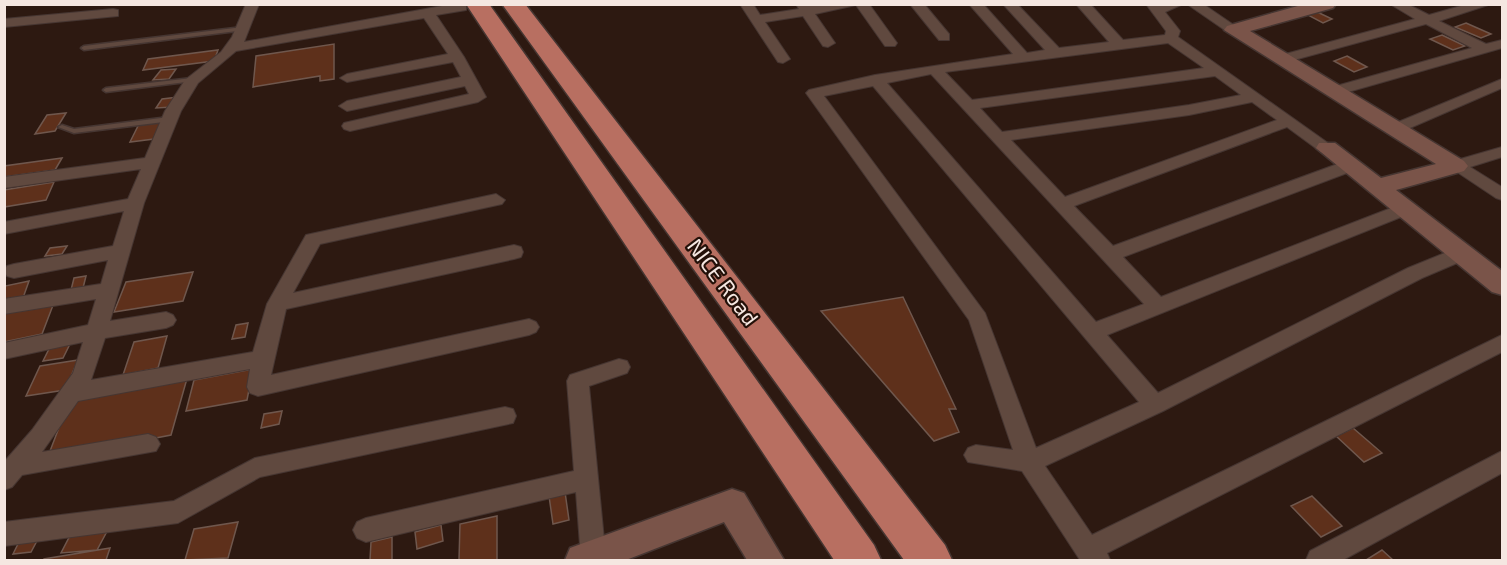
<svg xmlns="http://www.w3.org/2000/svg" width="1507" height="565" viewBox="0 0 1507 565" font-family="'Exo 2',sans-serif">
<rect width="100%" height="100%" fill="#2d1911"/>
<path fill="#5e301b" stroke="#6f574d" stroke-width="1.5" d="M1313,10L1332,19L1323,23L1304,13Z
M1466,23L1491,34L1481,38L1455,27Z
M1442,35L1465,46L1453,50L1430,39Z
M334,44V79L320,81V76L253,87L256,56Z
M218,50L214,61L143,70L148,59Z
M1347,56L1367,67L1354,72L1334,61Z
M176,69L169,79L153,80L161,70Z
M179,97L173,107L156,108L162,99Z
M66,113L55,131L35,134L47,115Z
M163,121L154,139L130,142L139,124Z
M62,158L55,170L4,177V166Z
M54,182L46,200L4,207V190Z
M67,246L62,254L45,256L50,248Z
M193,272L183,301L114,312L126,282Z
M86,276L83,288L71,290L74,278Z
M29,281L23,298L4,303L5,286Z
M903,297L956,409H949L959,432L934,441L821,311Z
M55,300L42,334L4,342V310Z
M248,323L245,337L232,339L236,325Z
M167,336L158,368L123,375L134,342Z
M72,340L63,358L43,361L52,343Z
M78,360L65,390L26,396L40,366Z
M253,369L247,400L186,411L194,380Z
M188,375L171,435L47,459L71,396Z
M282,411L279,424L261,428L264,414Z
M1353,428L1382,453L1364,462L1336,436Z
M565,492L569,520L553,524L549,496Z
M1312,496L1342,526L1321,537L1291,506Z
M497,516V560H459L460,524Z
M238,522L228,558L185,560L194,529Z
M111,524L97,550L61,553L75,526Z
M441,525L443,541L417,549L415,532Z
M392,537V560H370L371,542Z
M38,539L31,552L13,554L19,542Z
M110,548L106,560H44V559Z
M1382,550L1393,560H1366Z"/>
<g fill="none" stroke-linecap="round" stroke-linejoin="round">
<defs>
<path id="lane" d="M243,27L246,29L245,30L84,50L81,48L84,46Z
M192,78L194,79V81L106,92L103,90L106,88Z
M169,117H172V121L74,133L58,127L62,125L74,129Z"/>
<path id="street" d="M246,4H259L244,42L453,4H466V10L436,15L464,57L486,97L478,102L350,131L344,129L342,126L344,123L469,94L465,86L347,111L339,106L347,101L461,77L453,62L347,82L340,78L347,74L448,54L424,18L236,51L198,83L181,111L144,203L110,321L166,312L173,315L176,320L173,325L166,328L105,338L91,380L253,352L267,304L306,235L496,194L505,200L502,204L320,244L293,293L514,245L521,247L523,252L521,257L514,259L286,309L271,375L529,319L536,322L539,327L536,332L529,335L258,396L250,393L247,387L250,369L78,401L42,452L148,434L156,437L160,444L156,451L22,475L12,487L4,490V462L32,430L73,373L83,342L4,359V343L88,325L96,299L4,314V299L101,284L108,260L14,278L7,276L4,271L7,266L14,264L113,246L124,211L4,234V222L128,199L141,169L4,188V177L145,158L165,111L185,80L221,52L232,37Z
M740,4H753L760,15L799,9L796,4C819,4 844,4 869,4L897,43L895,46H885L856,5L815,14L835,43L828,47L823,46L803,16L765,22L790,59L783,63L778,62Z
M910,4H924L949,34V40H939Z
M969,4H983L1027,53L1045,50L1003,4H1017L1059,48L1109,42L1076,4H1090L1123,40L1165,35L1166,31L1146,4H1183L1165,12L1180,31L1178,37L1335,148L1333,152H1321L1287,127L1074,206L1113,246L1343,162L1349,161L1357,166L1355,170L1123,257L1161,297L1399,205H1411L1414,209L1411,213L1107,335L1158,393L1408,268L1462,246L1469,248L1471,253L1469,258L1422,278L1163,411L1045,466L1092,535L1502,335V352L1107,553L1110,560H1080L1022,471L968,462L964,455L968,448L976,445L1013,450L969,320L806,93L809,90L875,75L1013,54ZM1168,43L1204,68L972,100L945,72ZM931,74L1144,304L1096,322L887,83ZM1215,76L1241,95L1189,105L1002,132L980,108ZM873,86L1139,402L1036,448L985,313L824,96ZM1252,102L1277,120L1065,197L1011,140L1189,115Z
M1187,4H1203L1241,30L1234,34L1229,33Z
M1390,4H1407L1429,15L1468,4H1491L1439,21L1486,44L1502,40V48L1334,96L1329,94L1326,91L1329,88L1472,48L1426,24L1283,63L1276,59L1278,56L1415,19Z
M113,9L118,10V16L4,27V19Z
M1502,79V88L1403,131L1397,133L1389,128L1391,125Z
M1502,147V157L1470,167L1502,187V200L1496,198L1448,166L1450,162Z
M619,359L627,361L630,367L627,373L589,386L606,560H582L581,558L576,492L366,542L357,538L353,530L357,522L366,518L574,471L567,381L570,375Z
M505,407L513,409L516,416L513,423L260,477L178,523L4,546V522L174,501L255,458Z
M1502,451V473L1343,560H1306L1310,551Z"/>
<path id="secondary" d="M1305,4H1336L1333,8L1250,31L1464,161L1468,166L1464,171L1396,190L1502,271V295L1492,292L1316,148L1319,143H1335L1381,178L1436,164L1224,30L1227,26Z
M732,489L744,493L784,560H747L724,522L626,560H565L570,548Z"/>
<path id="highway" d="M466,4H489L874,545L881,560H834Z
M502,4H525L945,545L952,560H904Z"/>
</defs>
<use href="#lane" stroke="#463632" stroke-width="3"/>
<use href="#street" stroke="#463632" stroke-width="2"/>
<use href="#secondary" stroke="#463632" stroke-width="3"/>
<use href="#highway" stroke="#463632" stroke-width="3"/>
<use href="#lane" fill="#60493f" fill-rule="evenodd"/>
<use href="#street" fill="#60493f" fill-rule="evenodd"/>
<use href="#secondary" fill="#7a5449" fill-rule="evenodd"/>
<use href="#highway" fill="#b86f61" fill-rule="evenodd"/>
</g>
<g text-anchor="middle" stroke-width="4.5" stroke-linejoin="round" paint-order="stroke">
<g font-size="22" fill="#f5e7e1" stroke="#231008">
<text transform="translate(723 282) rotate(53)" y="8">NICE Road</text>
</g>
</g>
<rect width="1507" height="565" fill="none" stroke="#f5e7e1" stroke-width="12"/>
</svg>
